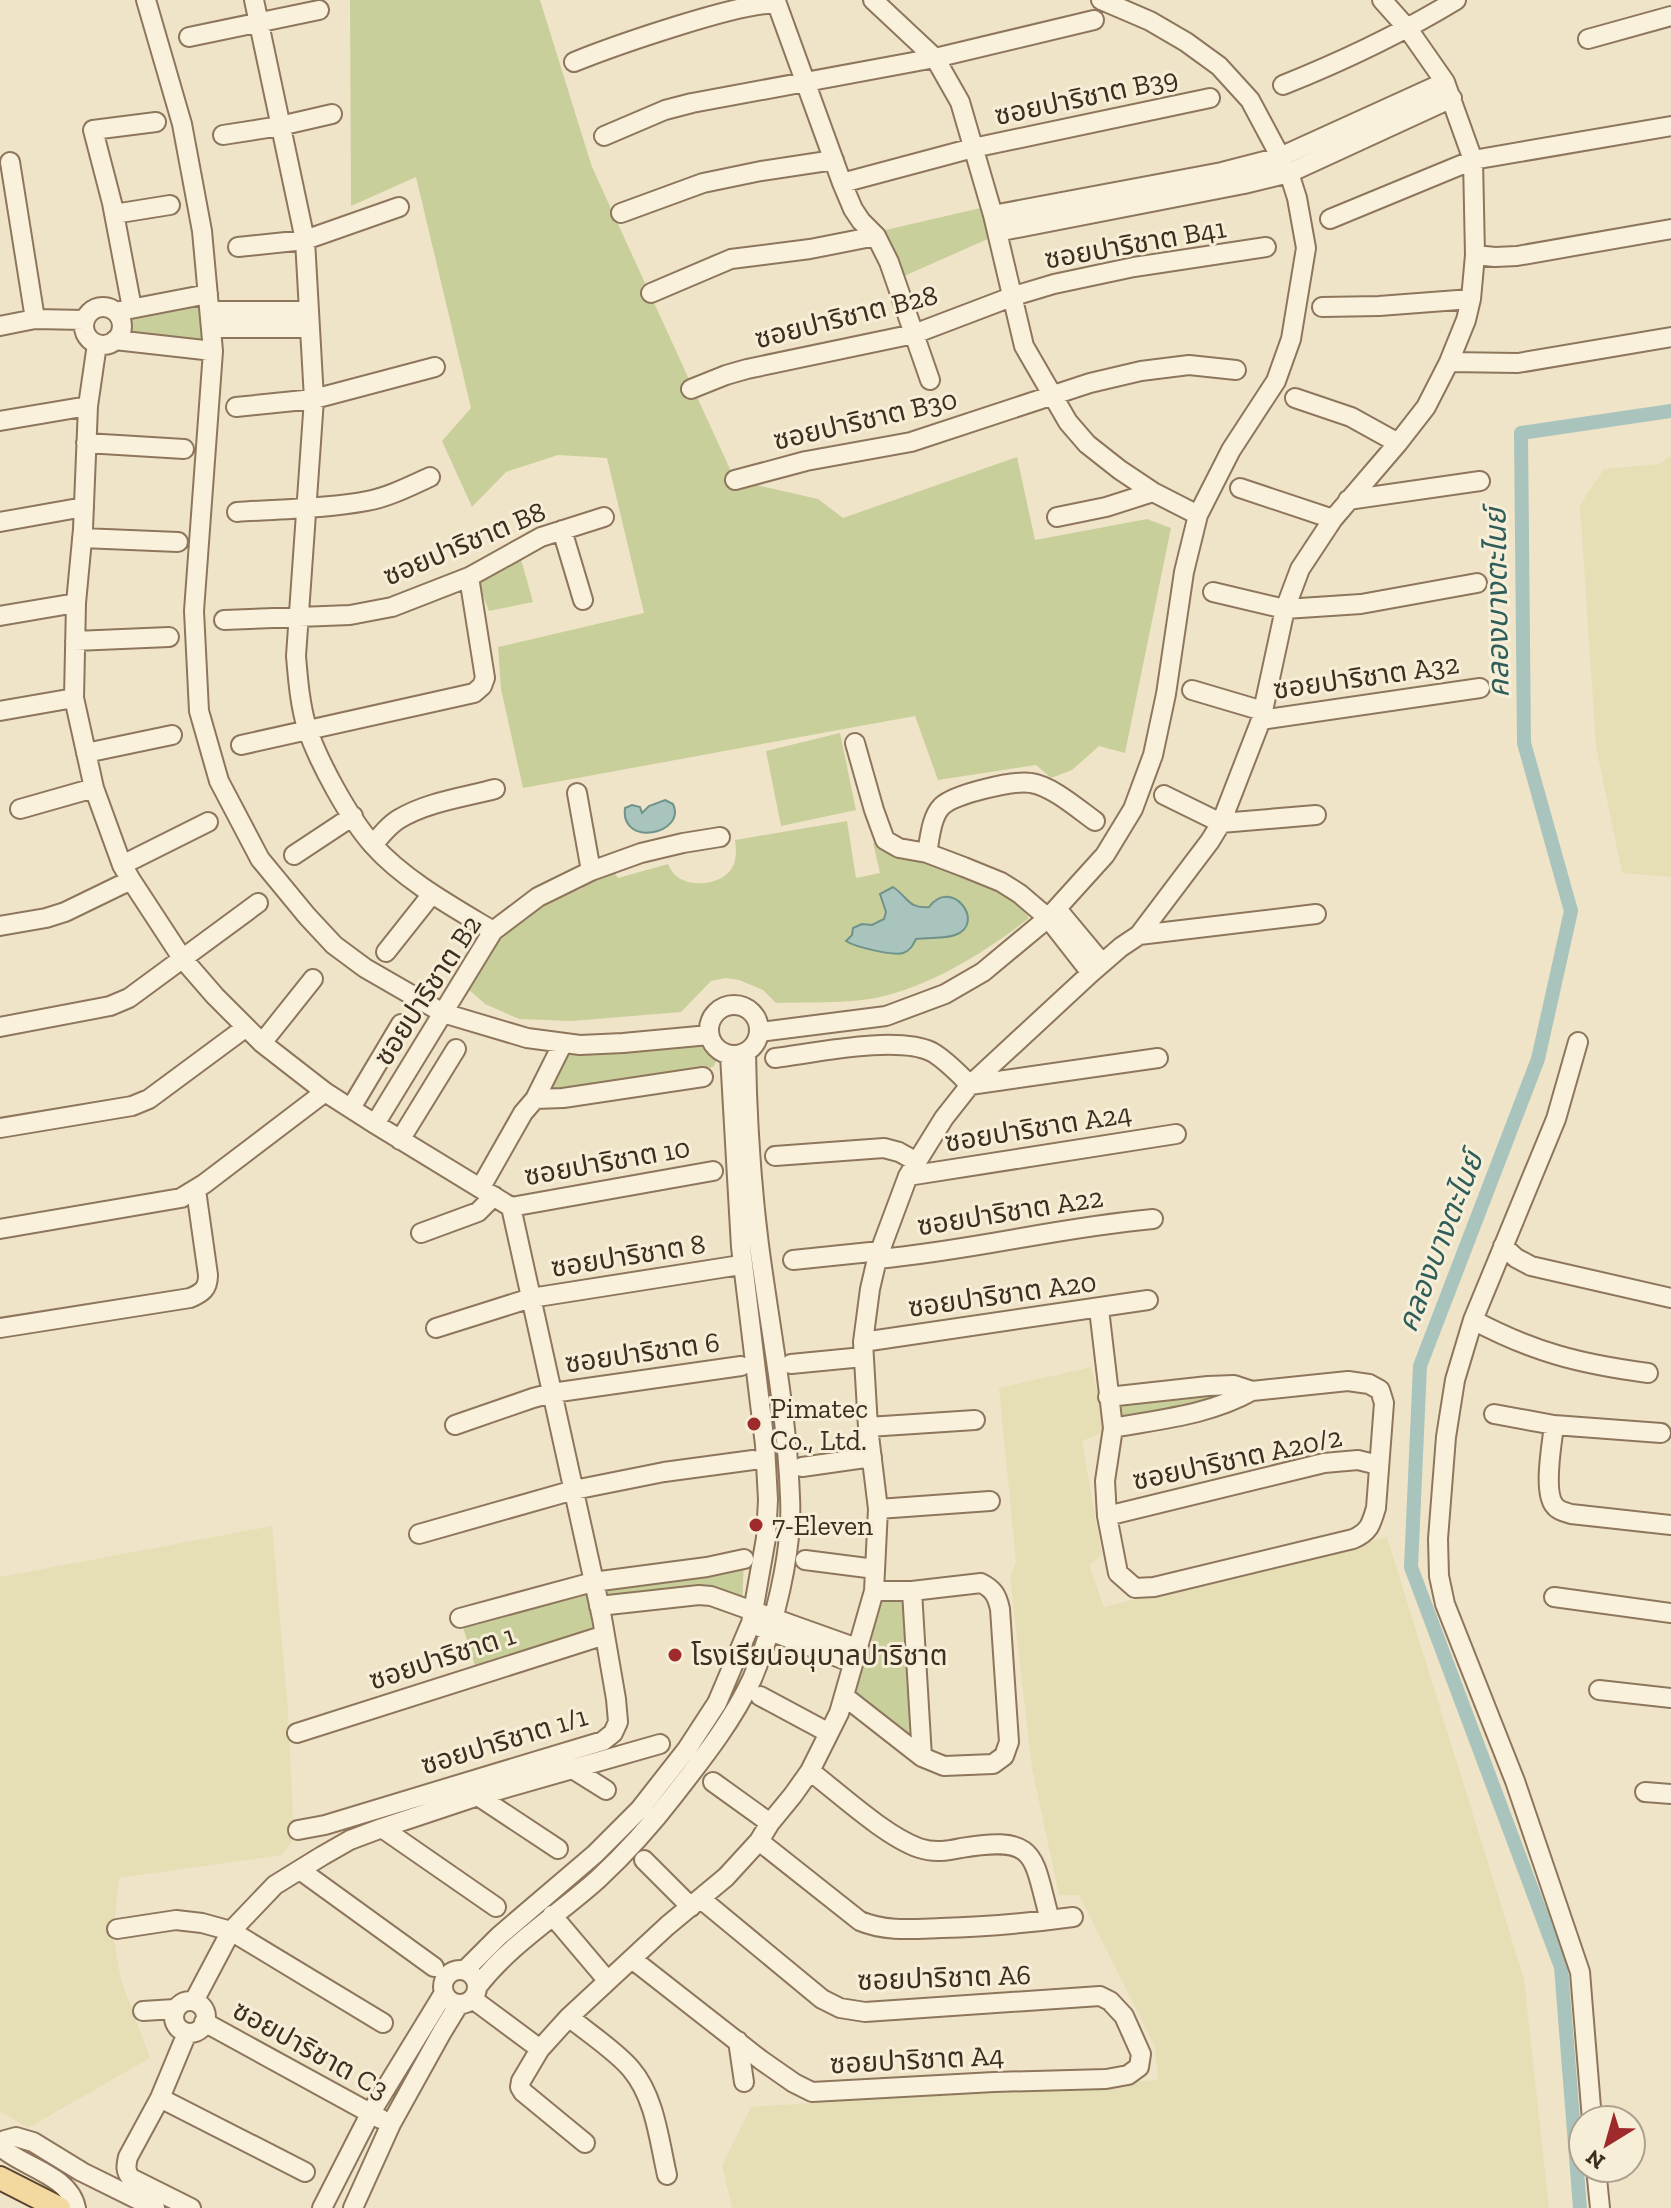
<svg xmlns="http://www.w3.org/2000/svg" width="1671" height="2208" viewBox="0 0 1671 2208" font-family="'Zilla Slab','Noto Sans Thai',serif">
<rect width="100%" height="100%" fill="#f0e4c8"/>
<path fill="#e6deb5" d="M1671,455V877L1622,873L1596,746L1580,505L1604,469L1659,464Z
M1091,1367L1107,1431L1082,1441L1102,1555L1089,1565L1104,1607L1387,1537L1524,1979L1549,2208H732L722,2165L751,2107L1158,2080L1155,2047L1079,1895H1059L1032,1768L1010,1577L1016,1562L999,1388Z
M272,1526L288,1711L294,1839L282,1855L119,1878L113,1935L121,1980L150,2058L28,2128L0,2111V1577Z"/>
<path fill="#c9cf9b" d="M350,0H540L592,167L735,480L818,499L843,518L1017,457L1035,540L1147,519L1171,528L1125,753L1099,746L1072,770L1051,778L1036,765L938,780L915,716L523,788L501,689L498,647L644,613L607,458L558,455L506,472L472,507L442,441L471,408L416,177L351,206Z
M985,207L990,238L902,277L877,232Z
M207,296L210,348L121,336L124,325L119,314Z
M519,552L533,602L489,611L476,578Z
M840,733L856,810L781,826L766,751Z
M847,821L856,878L880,873L873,843C920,856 1001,877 1029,918C988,950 939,981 888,995C857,1004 808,1002 776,1003L763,990L739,980L726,978L711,981L681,1012L572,1021L519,1019L485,1004L467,988C475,974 483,958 494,946C520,917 548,902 583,888L582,879L611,868L618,878L668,864C670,868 672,872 675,875C690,889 724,885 733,866C737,858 736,848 735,840Z
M706,1038L709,1046L718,1056L714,1066L704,1071L541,1095L561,1047Z
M1252,1391L1113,1428L1108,1397Z
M744,1559L742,1607L711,1596L599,1606L605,1635L478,1675L460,1618Z
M874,1591H912L922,1757L844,1696Z"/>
<path fill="#a9c4bc" stroke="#6f938a" stroke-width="2" d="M665,800L673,804C687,834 620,848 625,808L632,805L640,807L642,813L649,806Z
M893,887C908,897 908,909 929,907C952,876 987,924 955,935C946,939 928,937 916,939C913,945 910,951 903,953C893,956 855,947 846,941L852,935L853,928L862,924L872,925L884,919L886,912L880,894Z"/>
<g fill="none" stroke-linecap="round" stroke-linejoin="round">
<path stroke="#a9c4bc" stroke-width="14" d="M1580,2208L1561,1967L1411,1567L1420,1366L1538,1059L1571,911L1524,743L1521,433L1671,411"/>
<defs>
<path id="minor" d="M146,0L182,124L202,231L213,351L194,611L199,711L219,781L260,859L307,916L334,945L365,968L443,1013L527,1038L580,1045L623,1043L709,1035
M254,0L305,240L309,311L314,399L296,656C298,680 300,705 307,728C319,763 349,818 373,845C404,880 453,907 493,931
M873,0L935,58L960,102L993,215L1024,346L1068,422L1087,444L1120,470L1153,492L1198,515
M189,37L319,10
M1588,39L1671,16
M574,62C611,47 745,0 777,4L842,183L853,209L861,221L876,236L889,262L930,380
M1283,85C1343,61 1400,34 1456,0
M223,135L280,126L332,114
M604,136L665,110L692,103L935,58L1094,20
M10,162L35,319
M842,183L973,148L1210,98
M621,213L703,183L761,171L834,160
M114,214L170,205
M993,215L1222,172L1280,157L1445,82
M1330,219L1473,160L1671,126
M997,232L1244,184L1289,173L1452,98
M238,247L305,240L399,207
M1475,255L1495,257L1517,256L1671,229
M651,293L731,259L810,249L876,236
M1322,307L1379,306L1471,299
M84 326a19 19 0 1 1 38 0a19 19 0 1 1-38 0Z
M132,308L112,203L93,130L156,122
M120,311L208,294
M210,311H309
M0,326L35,319L85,320
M211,328H310
M115,340L213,351
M97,344L88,406L83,529L76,603L74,698L94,788L122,865L131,880L182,958L215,996L262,1043L325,1092L375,1124L511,1207L602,1618L616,1699L618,1722L613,1733L603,1741L325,1825L298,1830
M1449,362L1518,363L1671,337
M691,389L726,375L747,369L914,334L1014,296L1054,284L1134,267L1266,247
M1295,398L1351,417L1398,443
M236,407L314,399L435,367
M0,421L88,406
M86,443L184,449
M735,480L806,461L911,442L1090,383L1141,371L1189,365L1236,370
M1240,488L1333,519
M1348,500L1480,481
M237,512C280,509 324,509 367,501C389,497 410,486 430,477
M1057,517L1106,507L1153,492
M0,522L84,507
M562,530L583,600
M82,538L178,542
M1213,592L1285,609L1361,604L1477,583
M0,616L76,603
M224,620L350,615L392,607L469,577L541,537L604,517
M75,641L169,637
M1192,690L1263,711
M0,711L74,698
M1261,720L1480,688
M855,743L874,810L885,840L899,848L927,853L964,867L1001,882L1020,894L1048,918L1091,973
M241,745L474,693L482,686L485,678L469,577
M86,753L172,735
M577,793L591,871
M1164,795L1221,823L1316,815
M20,809L94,788
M373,845C381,835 389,825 399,819C427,802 465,797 495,789
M927,853C930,838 931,817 942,806C955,794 1013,780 1031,783C1052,786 1078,809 1095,821
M294,855L353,816
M122,865L208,822
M1057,909L1102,963
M0,926L46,918L65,912L131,880
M1139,935L1316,914
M386,952L432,894
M709 1030a25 25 0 1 1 50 0a25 25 0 1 1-50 0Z
M0,1027L110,1006L129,998L258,903
M760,1032L886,1016L945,994L983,972L1048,918L1105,855L1133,809L1153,755L1166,694L1184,572L1198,515L1231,450L1276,381L1291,339L1306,248L1297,198L1289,173L1250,100L1219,66L1186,42L1150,21L1101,0
M1578,1042L1556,1119L1473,1320L1455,1380L1446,1437L1438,1539L1439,1576L1445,1604L1515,1781L1580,1972L1592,2120
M262,1043L313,979
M775,1058C815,1053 897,1035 932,1052C946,1060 959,1074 970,1085L1158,1058
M535,1099L563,1098L703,1077
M351,1108L401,1024
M375,1124L493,931L538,897L591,871L641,853L683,843L720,837
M0,1128L132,1106L149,1099L245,1028
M400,1140L456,1049
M775,1156L884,1148L899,1152L917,1162
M908,1176L1176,1134
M481,1187L523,1113L535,1099L561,1047
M511,1207L713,1171
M0,1229L181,1198L204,1184L325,1092
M421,1233L478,1212L494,1196
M1503,1246L1516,1258L1531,1266L1671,1298
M877,1259C970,1251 1060,1227 1153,1219
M793,1260L880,1251
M1099,1309L1113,1428L1105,1481L1107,1516L1118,1573L1135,1588L1154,1587L1353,1539C1369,1532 1371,1525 1376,1508L1384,1403L1380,1390L1369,1384L1348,1381L1252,1391L1234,1385L1208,1386L1108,1397
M1473,1320C1533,1352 1580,1364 1648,1373
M0,1328L190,1298C202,1293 208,1289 208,1275L196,1190
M436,1328L531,1298L734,1266
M863,1342L1148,1300
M791,1364L863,1357
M1494,1414L1554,1425L1661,1433
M455,1425L533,1398L552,1393L741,1366
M1554,1425C1552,1444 1543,1490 1554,1505C1558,1511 1565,1512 1571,1514L1671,1525
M868,1427L975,1420
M1113,1428C1161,1419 1209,1415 1252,1391
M802,1467L872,1457
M878,1509L990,1501
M1107,1516L1324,1463L1358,1460L1378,1465
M419,1534L574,1490L664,1472L753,1460
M805,1560L875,1569
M912,1591L922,1757
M1554,1597L1671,1613
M599,1606L699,1595L711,1596L857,1648
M460,1618L593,1582L707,1567L744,1559
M760,1627L853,1663
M1599,1690L1671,1698
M760,1696L829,1733
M844,1696L922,1757L944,1766L993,1764L1004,1756L1009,1742L1000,1609C997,1595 993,1589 981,1583L912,1591H874
M297,1733L605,1635
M571,1768L606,1790
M810,1771C840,1794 885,1836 919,1848C934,1853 947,1851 961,1848C1039,1835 1032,1855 1050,1920
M713,1782L770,1823
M1645,1792L1671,1794
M478,1796L558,1849
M382,1828L496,1907
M759,1841L860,1921C886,1932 913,1929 941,1928C985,1927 1029,1923 1073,1917
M644,1860L691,1907
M300,1870L434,1967
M552,1915L607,1980
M117,1929L176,1920L202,1923L231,1931L383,2023
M632,1959L761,2060L794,2083L812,2092L994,2082L1106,2079L1128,2075L1139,2067L1141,2054L1124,2016L1110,2001L1100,1996L865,2012L840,2008L822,1999L701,1899
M443 1987a17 17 0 1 1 34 0a17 17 0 1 1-34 0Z
M465,1970L499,1936L595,1854L640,1809L687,1749L717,1703L751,1623L766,1538L768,1500L765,1445L741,1247L730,1055
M477,1987C511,1943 557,1916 598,1879C626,1853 652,1824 675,1794C703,1758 733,1720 752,1679C774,1628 793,1552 790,1497C787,1412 770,1329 759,1245C751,1182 747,1116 746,1053
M194,2001L231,1931L275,1885L322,1856L350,1840L382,1828L478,1796L660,1744
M174 2017a16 16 0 1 1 32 0a16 16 0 1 1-32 0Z
M478,2003L540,2049
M143,2011L175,2009
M569,2017C588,2033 616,2051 631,2069C655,2097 659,2140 667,2175
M204,2022L381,2119
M187,2033L160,2098L128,2157C126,2166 125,2171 131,2178L191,2208
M738,2041L744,2082
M160,2098L305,2172
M585,2143L523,2092L520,2087L521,2081L540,2049L569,2017L667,1926L726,1877L759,1841L770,1823L793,1795L810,1771L839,1713L874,1591L878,1509L868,1427L863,1342L870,1289L877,1259L908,1176L944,1118L970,1085L1091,973L1121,947L1139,935L1210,841L1221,823L1261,720L1285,609L1300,569L1333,519L1398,443L1426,407L1449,362L1466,320L1471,299L1475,255L1473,160L1445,82L1408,29L1382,0
M1596,2168L1600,2208
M76,2208C70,2177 28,2168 6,2151L4,2146L5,2140L16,2137L33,2142L82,2172L155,2208
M322,2208L370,2114L444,1993
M353,2208L391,2124L442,2032L459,2004"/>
<path id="major" d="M0,2178L59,2208"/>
</defs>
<use href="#minor" stroke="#8d765c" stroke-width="22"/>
<use href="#major" stroke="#5b4430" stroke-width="26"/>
<use href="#minor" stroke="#faf1dc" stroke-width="18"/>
<use href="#major" stroke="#f3d9a0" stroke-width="22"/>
</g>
<g fill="#9e2a2b" stroke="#f7eed8" stroke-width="3">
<circle cx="754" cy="1424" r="8"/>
<circle cx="756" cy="1525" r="8"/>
<circle cx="675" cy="1655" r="8"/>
</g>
<g text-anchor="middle" stroke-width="6" stroke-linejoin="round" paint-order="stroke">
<g font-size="28" fill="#3d2e20" stroke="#f7eed8">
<text transform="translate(1086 96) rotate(-12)" y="10">ซอยปาริชาต B39</text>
<text transform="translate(1135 243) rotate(-10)" y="10">ซอยปาริชาต B41</text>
<text transform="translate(846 316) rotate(-14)" y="10">ซอยปาริชาต B28</text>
<text transform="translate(865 419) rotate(-13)" y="10">ซอยปาริชาต B30</text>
<text transform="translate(464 543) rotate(-23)" y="10">ซอยปาริชาต B8</text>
<text transform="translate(1366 676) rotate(-8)" y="10">ซอยปาริชาต A32</text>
<text transform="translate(427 990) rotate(-57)" y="10">ซอยปาริชาต B2</text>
<text transform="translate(1038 1127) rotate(-9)" y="10">ซอยปาริชาต A24</text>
<text transform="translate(607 1161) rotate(-10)" y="10">ซอยปาริชาต 10</text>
<text transform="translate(1010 1211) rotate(-9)" y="10">ซอยปาริชาต A22</text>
<text transform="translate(628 1255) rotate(-9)" y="10">ซอยปาริชาต 8</text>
<text transform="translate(1002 1294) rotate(-8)" y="10">ซอยปาริชาต A20</text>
<text transform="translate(642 1352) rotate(-8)" y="10">ซอยปาริชาต 6</text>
<text transform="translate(1237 1458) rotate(-12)" y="10">ซอยปาริชาต A20/2</text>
<text transform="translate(442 1657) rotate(-18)" y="10">ซอยปาริชาต 1</text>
<text transform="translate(504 1740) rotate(-17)" y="10">ซอยปาริชาต 1/1</text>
<text transform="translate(944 1977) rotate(-2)" y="10">ซอยปาริชาต A6</text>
<text transform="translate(311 2049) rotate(29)" y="10">ซอยปาริชาต C3</text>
<text transform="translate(917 2059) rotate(-3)" y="10">ซอยปาริชาต A4</text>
</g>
<g font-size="28" fill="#3d2e20" stroke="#f7eed8" text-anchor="start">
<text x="770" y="1418">Pimatec<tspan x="770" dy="32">Co., Ltd.</tspan></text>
<text x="772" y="1535">7-Eleven</text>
<text x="691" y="1665">โรงเรียนอนุบาลปาริชาต</text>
</g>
<g font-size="30" font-style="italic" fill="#2f5d5a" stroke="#f7eed8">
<text transform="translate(1497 603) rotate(-91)" y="10">คลองบางตะไนย์</text>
<text transform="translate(1440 1242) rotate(-69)" y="10">คลองบางตะไนย์</text>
</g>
</g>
<g transform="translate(1607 2144) rotate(217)"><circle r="38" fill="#f7eed8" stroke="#ada18e" stroke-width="2"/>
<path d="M0-6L14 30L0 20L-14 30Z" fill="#9e2a2b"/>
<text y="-12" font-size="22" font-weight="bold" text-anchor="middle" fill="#3d2e20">N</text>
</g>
</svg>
